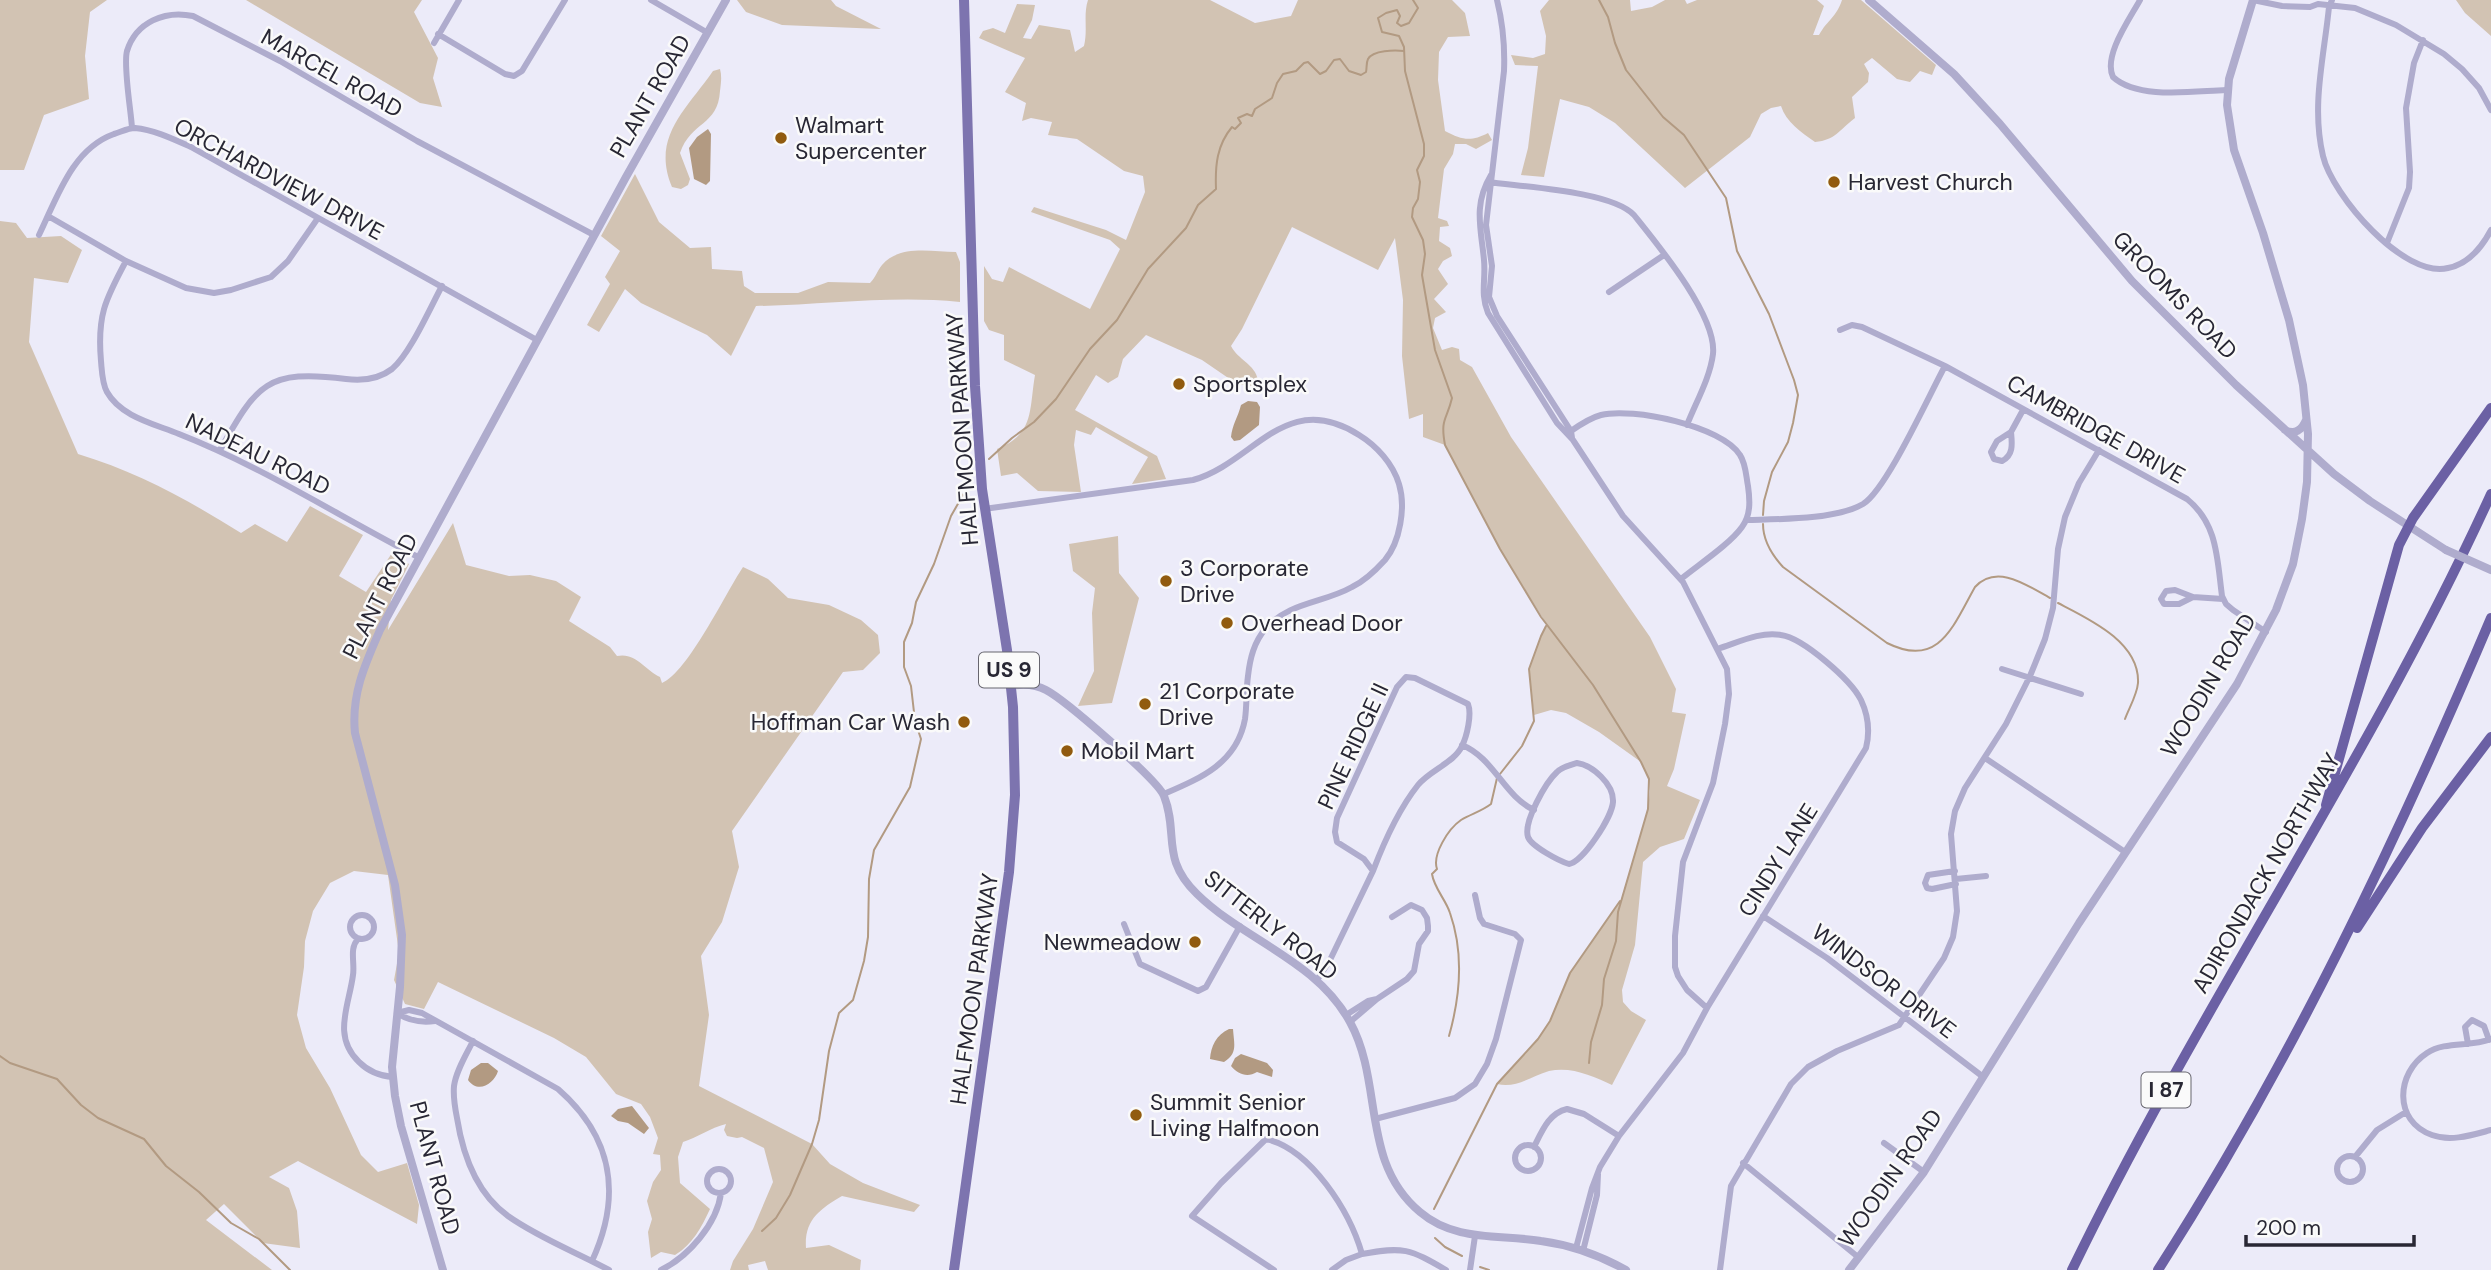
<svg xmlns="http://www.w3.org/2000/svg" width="2491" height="1270" viewBox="0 0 2491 1270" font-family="'DM Sans',sans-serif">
<rect width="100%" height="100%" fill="#ecebf9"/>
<path fill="#d2c3b3" d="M0,0H107L90,12L85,56L89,99L44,115L24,170H0Z
M246,0H422L414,12L438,58L433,78L442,107L420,103Z
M737,0H831L836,6L881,29L782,25L746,12Z
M1088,0H1210L1255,23L1291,16L1298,0H1452L1465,13L1470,36L1448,37L1439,52L1438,80L1445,131C1462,140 1471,142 1488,133L1492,140L1476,149L1466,144H1455L1453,154L1444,169L1438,218L1447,221L1449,226L1440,227L1439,241L1450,248L1452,256L1443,261L1438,269L1448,284L1434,299L1446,312L1435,318L1433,328L1442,350L1452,347L1459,349L1460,360L1472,367L1511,437L1650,637L1676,689L1672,712L1686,714L1674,769L1667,786L1700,800L1684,839L1660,847L1643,862L1635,945L1622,990L1623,1002L1631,1011L1646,1020L1612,1085C1593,1076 1571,1066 1549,1071C1531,1076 1516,1089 1497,1084L1538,1039L1550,1021L1570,973L1621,900L1648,809L1650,791L1649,779L1641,762L1599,732L1566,713L1551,710L1534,715L1529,669L1541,636L1547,625L1500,549L1445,445L1423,437V414L1409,419L1402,356L1403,300L1395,238L1378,270L1292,227L1242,329L1231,346C1238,360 1255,364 1258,380L1251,386L1237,384L1202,360L1146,335L1123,359L1118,377L1108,383L1096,375L1075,410L1157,456L1166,479L1132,484L1148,457L1096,427L1091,435L1076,430L1074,445L1081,492L1038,491L1017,473L1001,476L997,449C1035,434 1029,409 1035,375L1004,360V335L989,330L984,321V266L992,279L1003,282L1009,267L1090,309L1120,249L1110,240L1031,212L1034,207L1106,230L1126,240L1145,192L1143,176L1124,171L1077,139L1048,135L1052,122L1031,118L1022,121L1026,103L1005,92L1025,58L979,38L983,31L993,28L1005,33L1017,4L1035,5L1032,20L1023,38L1031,39L1039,25L1070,30L1075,52L1084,46C1088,30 1083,15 1088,0Z
M1549,0H1630L1631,11L1652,7L1665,0H1685L1687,4L1697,0H1817L1824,6L1813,35H1819C1828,19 1836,18 1842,0H1861L1936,65L1932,75L1920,71L1910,82L1897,79L1872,58L1864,64L1869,73L1868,82L1852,97L1855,118C1839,130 1836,140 1815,142C1801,132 1786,122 1781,106L1771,108L1761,114L1750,137L1685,188L1615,123L1589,107L1560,99L1544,177L1521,175L1528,148L1538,66L1515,65L1511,55L1533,58L1545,54L1546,36L1540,11Z
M2456,0H2491V36L2465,13Z
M720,69C722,76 721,83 720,91C718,126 691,121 680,153L690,179L688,185L681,189L672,187C651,137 686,110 713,71Z
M635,174L659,222L690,248L711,247L712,269L742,271L744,286L755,293H798L828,282L870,283C876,277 877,271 882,265C900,244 932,252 956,252L960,262V302C892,295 824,305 756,306L731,356L707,335L641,303L625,289L599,332L587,325L610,284L605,277L620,251L601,236Z
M0,221L16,223L27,238L61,236L82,250L68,283L34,278L29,342L78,454C138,472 188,500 241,533L255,524L287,542L310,506L363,535L339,576L366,592L392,553L409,564L391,600L388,630L453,523L466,565L509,576L530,575L556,581L581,597L569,621L610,647L617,656C636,652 645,670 660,677L662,683C688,672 725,594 743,567L768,579L788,598L829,605L861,620L878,635L880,653L863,670L843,672L732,831L739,867L722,922L701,956L709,1015L699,1086L812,1144L830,1164L863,1183L920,1205L914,1212L842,1196C820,1209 804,1220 806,1248L829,1245L861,1260L860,1270H768L765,1261L748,1265L749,1270H730L733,1261L753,1229L773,1182L764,1148L742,1137L737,1138L727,1136L724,1130L726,1124C710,1128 698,1137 683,1142L678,1157L680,1183L710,1209C701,1228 693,1244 675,1255L661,1252L651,1258L648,1232L652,1219L647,1201L653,1182L661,1170L660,1155L653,1154L658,1138L650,1117L641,1104L616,1094L586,1057L554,1038L438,982L424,1009L405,1004L394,980L399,953L388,875L354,871L330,883L313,911L305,941L304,967L297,1015L306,1048L330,1088L361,1155L378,1172L407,1163L419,1205L417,1224L298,1161L269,1177L289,1188L297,1211L300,1248L263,1243L224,1204L206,1220L272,1270H0Z
M1118,536L1119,573L1139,598L1112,703L1078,706L1094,671L1092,613L1095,588L1073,571L1069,544Z"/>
<path fill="#b29a82" d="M708,129L711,134L710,181L706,185L694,179L689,148L697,137Z
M1248,401L1257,402L1260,407L1259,425L1240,440L1234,441L1231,437C1232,425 1238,417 1241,405Z
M1229,1029H1233C1234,1044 1238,1053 1224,1062L1210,1059C1211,1046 1216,1035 1229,1029Z
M1241,1054L1267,1063L1273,1070L1272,1077L1257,1072C1247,1078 1238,1074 1231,1066L1235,1058Z
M481,1063H488L498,1071C494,1084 478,1094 468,1080L471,1070Z
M632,1106L649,1128L644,1134L628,1123L618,1121L611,1116L618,1109Z"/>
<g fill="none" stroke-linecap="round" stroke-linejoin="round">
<path stroke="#b29a82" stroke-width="2" d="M1413,0L1418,8L1409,23L1401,26L1397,23L1400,16L1397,10L1386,13L1378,18L1382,32L1399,36L1404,47L1405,71L1424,144V156L1417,170L1420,182L1418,199L1413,208L1412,217L1423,240L1425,254L1422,275L1435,350L1452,398C1447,420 1440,418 1445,445L1500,549L1541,617L1593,685L1641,762L1649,779L1648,809L1618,912L1616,941L1604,979L1602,1005L1591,1042L1589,1063
M1599,0L1608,17L1615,43L1626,70L1663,117L1684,135L1726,198L1737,251L1769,314L1794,380L1798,395L1793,423L1788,442L1772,472L1764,501L1763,515
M989,459L1012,438L1034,422L1056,399L1090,349L1117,320L1148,269L1186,228L1198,205L1216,189C1215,165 1217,145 1232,127L1235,129L1241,123L1238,118L1247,114L1252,116L1255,109L1272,98L1277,83L1283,74L1296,71L1304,63L1308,62L1320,74L1326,71L1334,60L1340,59L1349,71L1361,75L1366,72C1367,68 1366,63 1368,59C1373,50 1395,50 1404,51
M1763,524C1763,541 1772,555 1783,567L1887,643C1939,669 1953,626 1975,587C1997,563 2028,586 2050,598
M2058,603C2089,619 2140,642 2138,683C2137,695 2129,708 2125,719
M1500,774L1522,746L1534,721L1529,669L1541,636L1546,626
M1449,1036C1460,997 1464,953 1450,913C1446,900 1434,888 1432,874L1437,869C1432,855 1448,829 1461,820C1471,814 1482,811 1491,804L1497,778
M0,1056L10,1063L57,1079L81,1105L98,1118L144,1139L166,1166L199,1192L231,1223L259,1239L290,1270
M1434,1209L1497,1084L1538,1039L1550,1021L1570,973L1620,901
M762,1231L776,1218L790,1195L812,1144L819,1120L829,1051L839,1013L853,1000L864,961L868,937L869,879L874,850L910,787L921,739L915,721L911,686L904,667V642L912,623L916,602L934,564L951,516L967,488
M1435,1238L1445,1247L1462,1256
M1480,1267L1489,1270"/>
<path stroke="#afaccd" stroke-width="6" d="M651,0L708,33
M1497,0C1503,24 1505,47 1504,71L1486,225L1492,266L1489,297L1497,316L1571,431L1572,438
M2140,0C2129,20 2103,56 2113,77C2138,100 2194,91 2226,90
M2253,0L2282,6L2310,7L2318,4L2355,8L2396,25L2444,54L2462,69L2479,88L2491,110
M2332,0L2329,7C2324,57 2311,106 2323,156C2332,195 2404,279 2448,268C2469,264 2482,247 2491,230
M438,34L505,74L514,76L522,71L565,0
M434,43L459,0
M132,128C131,111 123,65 127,51C136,22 165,10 193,16L280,61L417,141L594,235
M1491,175C1473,205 1481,228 1484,260C1486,280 1480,293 1488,313L1557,423L1573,440L1623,516L1683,582L1727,669L1729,694L1725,724L1713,783L1683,862L1675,936V967L1678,976L1687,990L1707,1008
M1488,182C1523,187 1611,191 1634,215C1658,245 1717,316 1713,354C1710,378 1696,402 1687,425
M48,216L126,261L186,288L214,293L231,290L271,277L288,261L318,218
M39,235C57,198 72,149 114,134C121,132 128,128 135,128C155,130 173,139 191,147L537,340
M2387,243L2409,188L2410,172L2406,108L2414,63L2423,40
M126,261C105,300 97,316 101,361C102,372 102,383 107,392C121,417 155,424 179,434C263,467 340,517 420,558
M1609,292L1664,255
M1840,330L1852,325L1862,327L1945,366L2187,499C2218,524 2217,559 2222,596L2226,604L2233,610L2266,632
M2011,432C2012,443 2014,455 2002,461L1994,459L1991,452L1997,441Z
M2011,432L2023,410
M1568,433C1578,426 1589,418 1601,415C1632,407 1722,426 1740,455C1746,464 1746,476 1748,486C1750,500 1751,515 1742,527C1730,544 1698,565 1681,579
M220,450C257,384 267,369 346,379C362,381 379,379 392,369C410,354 430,308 442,286
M984,509L1193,480C1254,463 1285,388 1359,435C1377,446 1393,464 1399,484C1406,507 1400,542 1385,560C1375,571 1365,581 1352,587C1324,603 1289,602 1266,628C1254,642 1250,658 1248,676C1246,690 1247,705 1245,719C1237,763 1201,778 1164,794
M1747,520C1779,519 1835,520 1863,504C1887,489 1929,395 1945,366
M2175,590L2193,597L2179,604H2164L2161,599L2166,591Z
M2193,597L2223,599
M2002,669L2081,694
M1462,745C1494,758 1504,796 1534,810
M1985,758L2125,852
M1577,763C1592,765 1614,784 1613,802C1612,817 1583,862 1569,864C1559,861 1531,846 1528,837C1523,822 1546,782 1557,772C1562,767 1570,765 1577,763Z
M1955,871L1928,875L1925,883L1927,888L1932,889L1956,884
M1956,879L1986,876
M350 927a12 12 0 1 1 24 0a12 12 0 1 1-24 0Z
M1763,916L1827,958L1982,1076
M1124,924L1140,964L1198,991L1206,987L1240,926
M358,939C349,948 355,963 353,975C349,1006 332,1036 359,1062C368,1071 380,1076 393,1077
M1317,980L1330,960L1373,871L1364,859L1337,842L1335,832L1337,818L1397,687L1406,677L1415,678L1468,704C1472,714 1467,736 1462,746C1454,763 1430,770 1418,785C1399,809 1384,842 1373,871
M397,1013L409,1010L422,1013L558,1089C613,1137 622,1196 592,1261
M397,1013C409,1021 421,1023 435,1021
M1346,1015L1368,1001L1377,999
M1350,1022L1377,999L1407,979L1414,971L1419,944L1428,931V926L1427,918L1422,910L1411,905L1392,917
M2491,1039C2471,1047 2445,1041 2427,1053C2396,1073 2393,1121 2432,1135C2451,1142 2472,1135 2491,1130
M473,1041C466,1055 456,1071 454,1086C453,1097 455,1108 457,1118C463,1156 476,1193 508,1216C539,1238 576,1252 609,1270
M2468,1044L2465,1027L2472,1020L2484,1026L2489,1040
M1375,1119L1455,1098L1475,1084L1487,1064L1496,1039L1521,940L1515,934L1484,924L1480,918L1475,895
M1884,1143L1924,1172
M1515 1158a13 13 0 1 1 26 0a13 13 0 1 1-26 0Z
M1534,1147C1542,1131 1549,1113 1567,1109L1584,1114L1619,1136
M2337 1169a13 13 0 1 1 26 0a13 13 0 1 1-26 0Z
M2355,1157L2377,1130L2406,1112
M1743,1163L1858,1257
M707 1181a12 12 0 1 1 24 0a12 12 0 1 1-24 0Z
M1576,1248L1592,1188L1600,1167L1619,1136L1683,1053L1707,1008L1866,748C1870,732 1868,715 1861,700C1851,680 1803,638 1781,635C1760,631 1737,643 1717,649
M1583,1251L1597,1195L1598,1174
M1362,1254C1403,1246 1410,1249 1446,1270
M661,1270C688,1257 717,1224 721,1193
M1274,1270L1192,1216L1221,1183L1266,1139C1311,1149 1350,1212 1362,1254L1346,1260L1332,1270
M1470,1270L1475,1236
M1720,1270L1731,1186L1791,1084L1808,1067L1837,1051L1899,1025L1944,958L1953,937L1957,911L1951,834L1955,811L1965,788L2006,724L2030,676L2045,639L2053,608L2058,549L2065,517L2079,483L2099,450"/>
<path stroke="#afaccd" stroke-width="8" d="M1869,0L1954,74L2000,124L2132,281L2236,385L2334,474L2370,501L2446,550
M2285,430C2295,435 2302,430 2306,420
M1010,686C1022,684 1035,684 1046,690C1065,700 1158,780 1164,796C1179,834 1160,858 1197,894C1245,941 1316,960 1350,1022C1384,1084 1360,1162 1420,1212C1455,1242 1499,1234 1541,1241C1571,1245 1599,1255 1626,1270
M443,1270L401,1126L395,1096L392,1067L400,987L402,935L395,885L355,733C351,695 365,664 380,630L626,177L726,0
M1849,1270L1924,1172L2079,923L2237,684L2276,610L2293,564L2302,519L2307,482L2308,434L2303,385L2289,320L2263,233L2234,150L2227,105L2229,79L2253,0"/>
<path stroke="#7d74af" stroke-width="10" d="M954,1270L1009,872L1015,795L1013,707L1007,650L982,489L975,386L964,0"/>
<path stroke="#6b60a4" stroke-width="10" d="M2326,805L2399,545L2413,518L2491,408
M2357,928L2422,828L2491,737
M2072,1270C2200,1005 2369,762 2491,494
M2158,1270C2290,1064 2396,843 2491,618"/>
<path stroke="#afaccd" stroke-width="8" d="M2446,550L2491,570"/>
</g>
<g fill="#915b0f" stroke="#fafafa" stroke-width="2.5">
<circle cx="781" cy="138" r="7"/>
<circle cx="1834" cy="182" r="7"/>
<circle cx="1179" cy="384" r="7"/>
<circle cx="1166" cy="581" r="7"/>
<circle cx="1227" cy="623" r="7"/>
<circle cx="1145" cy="704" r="7"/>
<circle cx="964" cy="722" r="7"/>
<circle cx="1067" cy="751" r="7"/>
<circle cx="1195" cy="942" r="7"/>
<circle cx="1136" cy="1115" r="7"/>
</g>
<g text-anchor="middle" stroke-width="5" stroke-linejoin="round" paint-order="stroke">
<g fill="#fafafa" stroke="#67666f" stroke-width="2">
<rect x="979" y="652.5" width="60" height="35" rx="5"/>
<rect x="2141.5" y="1072.5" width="49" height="35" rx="5"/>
</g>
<g font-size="21" font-weight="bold" fill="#282734">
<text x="1009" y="677">US 9</text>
<text x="2166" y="1097">I 87</text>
</g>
<g font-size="23" fill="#282734" stroke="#fafafa">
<text transform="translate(332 73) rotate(29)" y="8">MARCEL ROAD</text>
<text transform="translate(650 96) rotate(-60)" y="8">PLANT ROAD</text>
<text transform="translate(279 179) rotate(28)" y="8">ORCHARDVIEW DRIVE</text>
<text transform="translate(2175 295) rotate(46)" y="8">GROOMS ROAD</text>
<text transform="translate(962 429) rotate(-94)" y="8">HALFMOON PARKWAY</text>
<text transform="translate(2096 429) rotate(29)" y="8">CAMBRIDGE DRIVE</text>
<text transform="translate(258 454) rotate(26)" y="8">NADEAU ROAD</text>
<text transform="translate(380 596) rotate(-63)" y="8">PLANT ROAD</text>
<text transform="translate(2208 685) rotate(-59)" y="8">WOODIN ROAD</text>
<text transform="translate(1353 746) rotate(-65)" y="8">PINE RIDGE II</text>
<text transform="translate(1778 860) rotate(-58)" y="8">CINDY LANE</text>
<text transform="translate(2266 873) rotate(-60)" y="8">ADIRONDACK NORTHWAY</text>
<text transform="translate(1271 925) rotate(38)" y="8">SITTERLY ROAD</text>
<text transform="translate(1884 981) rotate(37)" y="8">WINDSOR DRIVE</text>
<text transform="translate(974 989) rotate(-82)" y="8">HALFMOON PARKWAY</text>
<text transform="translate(435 1168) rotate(75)" y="8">PLANT ROAD</text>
<text transform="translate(1890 1178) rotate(-55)" y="8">WOODIN ROAD</text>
</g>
<g font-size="23" fill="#282734" stroke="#fafafa" text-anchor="start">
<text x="795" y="133">Walmart<tspan x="795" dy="26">Supercenter</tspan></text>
<text x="1848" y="190">Harvest Church</text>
<text x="1193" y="392">Sportsplex</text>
<text x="1180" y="576">3 Corporate<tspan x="1180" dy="26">Drive</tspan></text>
<text x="1241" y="631">Overhead Door</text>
<text x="1159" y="699">21 Corporate<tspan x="1159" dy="26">Drive</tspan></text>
<text x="950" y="730" text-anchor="end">Hoffman Car Wash</text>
<text x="1081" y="759">Mobil Mart</text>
<text x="1181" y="950" text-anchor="end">Newmeadow</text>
<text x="1150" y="1110">Summit Senior<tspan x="1150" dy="26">Living Halfmoon</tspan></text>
</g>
</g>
<path d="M2246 1235v10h168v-10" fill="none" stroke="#282734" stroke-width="3.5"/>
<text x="2256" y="1235" font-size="21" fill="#282734" stroke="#fafafa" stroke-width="5" paint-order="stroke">200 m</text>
</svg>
